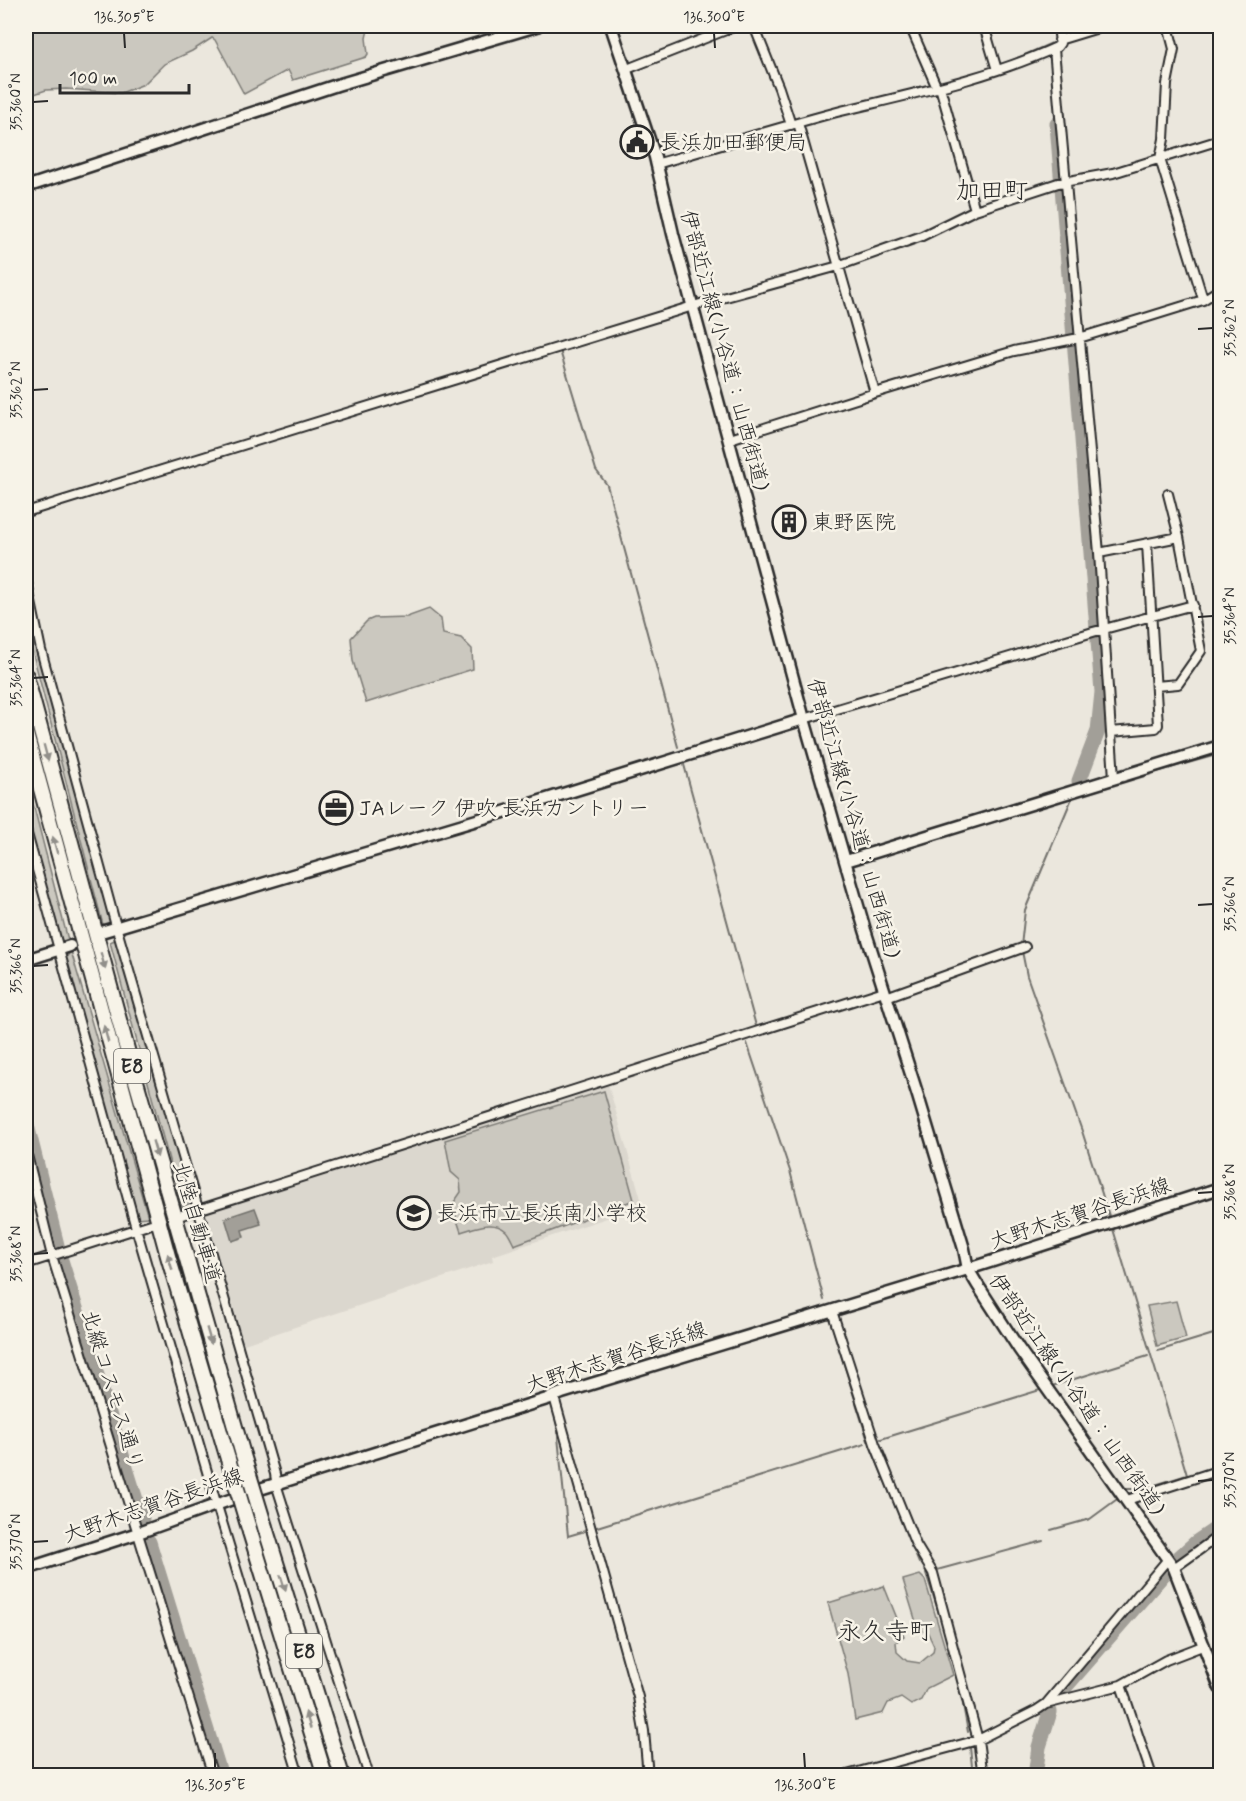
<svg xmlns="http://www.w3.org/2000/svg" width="1246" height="1801" viewBox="0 0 1246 1801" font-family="Mynerve,'Klee One',sans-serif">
<rect width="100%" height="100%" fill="#ebe7dd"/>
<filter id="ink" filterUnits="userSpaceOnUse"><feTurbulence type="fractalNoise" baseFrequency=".0167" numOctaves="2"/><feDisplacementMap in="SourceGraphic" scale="12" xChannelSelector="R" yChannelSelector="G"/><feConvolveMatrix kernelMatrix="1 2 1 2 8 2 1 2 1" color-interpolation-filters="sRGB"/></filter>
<g filter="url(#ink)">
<path fill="#dbd7ce" d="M608,1084L643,1206L492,1256L493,1261L241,1345L206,1216L207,1210Z"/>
<path fill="#cbc8bf" stroke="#7b7a75" stroke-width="1.5" d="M26,26H369L366,38L368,54L366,57L293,80L288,70L244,94L215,40L212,38L192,51L164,64L144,84L121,93L66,89L46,90L26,97Z
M26,580L112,924L104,929L26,627Z
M429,609L441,619L443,634L461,638L472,649L473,669L366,703L353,661L351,638L367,621L374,618L407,617Z
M26,776L68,940L63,941L58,937L26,814Z
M117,939L192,1202L182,1208L110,942Z
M71,951L148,1217L136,1218L64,960Z
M604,1091L634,1200L514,1245C512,1241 509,1234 506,1231C493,1219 475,1228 461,1232L452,1205L461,1192L460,1180L451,1172L445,1140Z
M1176,1301L1186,1338L1157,1346L1147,1306Z
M920,1575L925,1580L953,1675L927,1688L921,1700L911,1705L901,1698L888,1703L883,1713L855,1720L848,1674L828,1603L884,1586L904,1636L896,1642L897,1652L907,1661L920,1663L933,1652L934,1646L927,1631L919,1632L903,1580Z"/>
<path fill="#a29f98" stroke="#72716c" stroke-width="1.5" d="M255,1208L261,1224L242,1230L244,1237L232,1241L225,1218Z"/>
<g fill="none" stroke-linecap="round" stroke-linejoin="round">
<path stroke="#72716c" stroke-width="2" d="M1004,64L1052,43
M972,74L992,68
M653,162L650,163L657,189
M629,330L680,313
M612,335L561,351V354L596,470L607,485L678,747
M683,761L756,1026
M1135,778L1220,754
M1021,946L1025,910L1072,798
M1022,951L1027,976L1082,1131L1110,1219
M747,1043L790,1171L824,1300
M1113,1229L1187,1475L1142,1489H1127L1124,1493
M831,1323L868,1441
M1158,1351L1220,1332
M1052,1386L1148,1356
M556,1417L568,1536L585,1531
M881,1439L1040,1390
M870,1445L919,1563
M597,1527L865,1444
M1051,1530L1090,1519L1120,1497
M944,1629L926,1573L1043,1541
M959,1683L968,1732
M970,1747L973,1776"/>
<path stroke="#a29f98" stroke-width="15" d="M1062,26L1063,36
M1057,124L1102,692L1098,731L1079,781
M26,1121L60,1257L142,1519
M149,1542L221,1776
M1061,1692L1176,1560L1195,1543L1220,1526
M1035,1776L1039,1747L1050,1712"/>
<defs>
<path id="street" d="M754,26L779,88L791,125
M910,26L937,88
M984,26L997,70
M1059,40L1105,26
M1054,49L1099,553L1114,778
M627,69L736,26
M940,87L975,210
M798,123L875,393
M1160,159L1203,299
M1160,159L1164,139L1167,84L1174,49L1168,26
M656,164C716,147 776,128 837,112C911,94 987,79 1057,47L1060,43L1058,26
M730,439L875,393L1014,351L1079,338L1145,318L1203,300L1220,289
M26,512L693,306L835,267L922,236L975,210L1058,183L1113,173L1220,140
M1099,553L1179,537
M26,578L41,650L116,926L275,1474L277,1487L369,1776
M1156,686L1178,684L1201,651L1179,537L1168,494
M804,719L1093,632L1193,605
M1111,732L1156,728L1158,725L1147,544
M26,830L136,1228L215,1499L299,1776
M886,997L1025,947
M26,1151L52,1256L213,1776
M182,1215L884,991
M26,1264L151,1224
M832,1311L875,1444L916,1545L933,1573L978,1740L983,1776
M554,1397L638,1697L644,1731L648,1776
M1127,1500L1220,1470
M1174,1568L1220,1535
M1121,1685L1152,1776
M1046,1704L1168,1559
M843,1776L978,1740L1037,1710L1046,1704L1121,1685L1166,1660L1205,1645"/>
<path id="secondary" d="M611,26L655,157L673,234L804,719L865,930L918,1096L964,1249L968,1269L977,1284L1019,1349L1174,1568L1220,1688
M26,187L337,85L537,26
M846,861L1220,746
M101,932L534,803L804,719
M26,960L70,946
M26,1569L138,1533L263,1488L547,1399L562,1393L968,1269L1220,1188"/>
<path id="highway" d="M26,676L128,1053L243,1455
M26,734L168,1256L228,1459
M265,1527L342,1776
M250,1532L325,1776"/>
</defs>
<use href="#street" stroke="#2b2b2b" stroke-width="12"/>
<use href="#secondary" stroke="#2b2b2b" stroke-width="15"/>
<use href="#highway" stroke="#2b2b2b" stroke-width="18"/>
<use href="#street" stroke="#f7f3e8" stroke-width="8"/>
<use href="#secondary" stroke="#f7f3e8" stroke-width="10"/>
<use href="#highway" stroke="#f7f3e8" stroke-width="14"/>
<defs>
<path id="highway-bridge" d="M243,1455L265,1527
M228,1459L250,1532"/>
</defs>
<use href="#highway-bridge" stroke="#2b2b2b" stroke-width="18" stroke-linecap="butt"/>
<use href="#highway-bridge" stroke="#f7f3e8" stroke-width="14"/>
</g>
<defs><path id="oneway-solid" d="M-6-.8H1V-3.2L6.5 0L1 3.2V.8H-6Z" transform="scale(1.5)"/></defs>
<g fill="#918f8a">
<use href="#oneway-solid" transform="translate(46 753) rotate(75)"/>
<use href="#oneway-solid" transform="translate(55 845) rotate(-105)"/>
<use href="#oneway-solid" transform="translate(103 961) rotate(75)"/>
<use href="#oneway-solid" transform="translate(106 1034) rotate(-105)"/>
<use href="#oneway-solid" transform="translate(155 1149) rotate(74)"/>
<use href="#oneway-solid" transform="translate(170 1262) rotate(-106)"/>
<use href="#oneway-solid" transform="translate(209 1336) rotate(74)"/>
<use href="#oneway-solid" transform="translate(283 1583) rotate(72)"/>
<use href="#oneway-solid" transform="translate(308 1720) rotate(-107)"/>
</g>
</g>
<path fill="none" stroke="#2b2b2b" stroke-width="2" d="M124,33L125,48M714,33L715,48M33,102L48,101M1198,329L1213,328M33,390L48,389M1198,617L1213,616M33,678L48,677M1198,905L1213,904M33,966L48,965M1198,1193L1213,1192M33,1254L48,1253M1198,1481L1213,1480M33,1542L48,1541M215,1753V1768M804,1753L805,1768"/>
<defs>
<symbol id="civic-ring" viewBox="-11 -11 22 22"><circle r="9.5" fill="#f7f3e8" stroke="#2b2b2b" stroke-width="1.5"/><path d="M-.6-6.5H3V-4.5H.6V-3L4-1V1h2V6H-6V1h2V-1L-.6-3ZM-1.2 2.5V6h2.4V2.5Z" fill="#2b2b2b"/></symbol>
<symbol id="building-ring" viewBox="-11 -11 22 22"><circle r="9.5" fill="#f7f3e8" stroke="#2b2b2b" stroke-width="1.5"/><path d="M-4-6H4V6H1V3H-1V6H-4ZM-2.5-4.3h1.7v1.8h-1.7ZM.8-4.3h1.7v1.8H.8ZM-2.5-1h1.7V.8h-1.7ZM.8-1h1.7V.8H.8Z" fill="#2b2b2b"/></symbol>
<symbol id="office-ring" viewBox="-11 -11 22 22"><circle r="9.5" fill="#f7f3e8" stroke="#2b2b2b" stroke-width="1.5"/><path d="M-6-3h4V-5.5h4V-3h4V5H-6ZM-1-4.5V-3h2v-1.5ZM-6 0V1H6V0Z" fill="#2b2b2b"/></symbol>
<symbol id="school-ring" viewBox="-11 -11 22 22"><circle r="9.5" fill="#f7f3e8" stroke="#2b2b2b" stroke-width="1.5"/><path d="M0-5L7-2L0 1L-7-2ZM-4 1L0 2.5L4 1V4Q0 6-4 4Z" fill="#2b2b2b"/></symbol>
</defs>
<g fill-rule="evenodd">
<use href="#civic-ring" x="618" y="123" width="38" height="38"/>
<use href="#building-ring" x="770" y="503" width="38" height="38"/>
<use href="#office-ring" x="317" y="789" width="38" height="38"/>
<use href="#school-ring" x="395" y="1194" width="38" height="38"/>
</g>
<g text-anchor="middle" stroke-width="5" stroke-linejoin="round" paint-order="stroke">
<g fill="#f7f3e8" stroke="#686764" stroke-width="1.5">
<rect x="114" y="1049" width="36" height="34" rx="4.5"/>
<rect x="286" y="1634" width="36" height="34" rx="4.5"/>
</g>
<g font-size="20" font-weight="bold" fill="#2b2b2b">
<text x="132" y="1073">E8</text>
<text x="304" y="1658">E8</text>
</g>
<g font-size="21" fill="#2b2b2b" stroke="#f7f3e8" text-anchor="start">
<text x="660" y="149">長浜加田郵便局</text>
<text x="812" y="529">東野医院</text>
<text x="359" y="815">JAレーク 伊吹 長浜カントリー</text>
<text x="437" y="1220">長浜市立長浜南小学校</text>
</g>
<g font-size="21" fill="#2b2b2b" stroke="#f7f3e8">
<text transform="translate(725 350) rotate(75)" y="7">伊部近江線(小谷道：山西街道)</text>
<text transform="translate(854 818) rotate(74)" y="7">伊部近江線(小谷道：山西街道)</text>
<text transform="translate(1080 1213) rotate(-18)" y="7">大野木志賀谷長浜線</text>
<text transform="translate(197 1222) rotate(74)" y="7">北陸自動車道</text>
<text transform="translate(616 1357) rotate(-18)" y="7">大野木志賀谷長浜線</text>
<text transform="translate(113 1390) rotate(73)" y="7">北縦コスモス通り</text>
<text transform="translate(1077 1394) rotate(55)" y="7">伊部近江線(小谷道：山西街道)</text>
<text transform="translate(153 1505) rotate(-19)" y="7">大野木志賀谷長浜線</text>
</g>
<g font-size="24" fill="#2b2b2b" stroke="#f7f3e8">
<text x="992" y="198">加田町</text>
<text x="885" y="1639">永久寺町</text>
</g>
</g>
<rect width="1246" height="1801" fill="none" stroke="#f7f3e8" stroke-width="66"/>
<path d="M60 84v9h129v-9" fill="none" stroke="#2b2b2b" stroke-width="3"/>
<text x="69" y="84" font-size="18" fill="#2b2b2b" stroke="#f7f3e8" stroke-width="4.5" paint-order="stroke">100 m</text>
<rect x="33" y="33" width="1180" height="1735" fill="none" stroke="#2b2b2b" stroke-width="2"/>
<g font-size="15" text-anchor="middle" fill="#2b2b2b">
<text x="124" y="22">136.305°E</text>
<text x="714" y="22">136.300°E</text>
<text transform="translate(16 102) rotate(-90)" y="5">35.360°N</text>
<text transform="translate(1230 328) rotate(-90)" y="5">35.362°N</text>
<text transform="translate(16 390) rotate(-90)" y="5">35.362°N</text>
<text transform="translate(1230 616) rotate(-90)" y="5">35.364°N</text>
<text transform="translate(16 678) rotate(-90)" y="5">35.364°N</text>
<text transform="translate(1230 904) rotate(-90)" y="5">35.366°N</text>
<text transform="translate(16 966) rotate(-90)" y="5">35.366°N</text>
<text transform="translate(1230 1192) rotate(-90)" y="5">35.368°N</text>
<text transform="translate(16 1254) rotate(-90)" y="5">35.368°N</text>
<text transform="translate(1230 1480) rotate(-90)" y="5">35.370°N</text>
<text transform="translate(16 1542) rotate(-90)" y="5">35.370°N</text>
<text x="215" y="1790">136.305°E</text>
<text x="805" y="1790">136.300°E</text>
</g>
</svg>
